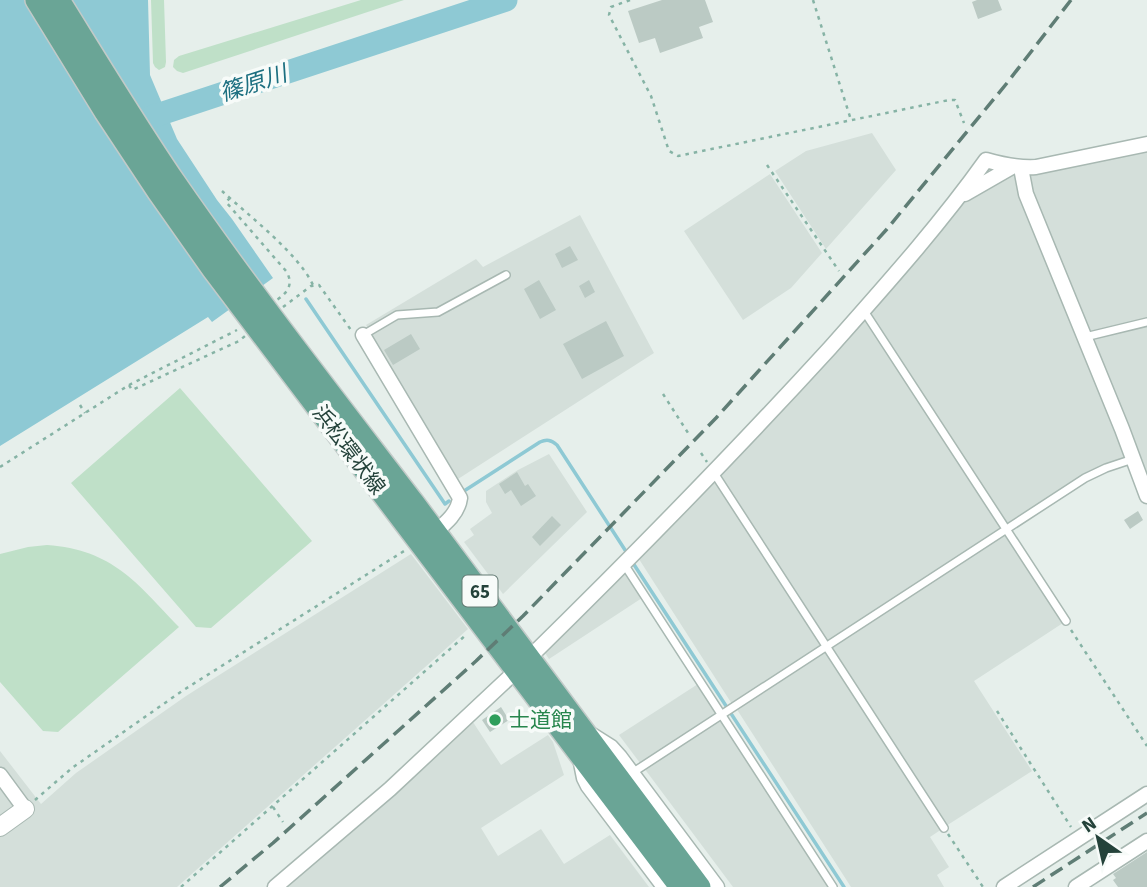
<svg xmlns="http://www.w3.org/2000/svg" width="1147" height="887" viewBox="0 0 1147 887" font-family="'Source Sans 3','Noto Sans JP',sans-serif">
<rect width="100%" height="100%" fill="#e6efeb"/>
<path fill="#d4dfda" d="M872,133L896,170L826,249L775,171L806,151Z
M1147,148V487L1030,192L1028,171Z
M1014,173L1129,458L1009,524L1006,523L868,311L963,199Z
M770,174L822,253L791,288L743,320L684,231Z
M580,215L654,353L458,479L366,325L476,259L483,267Z
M864,315L1001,526L1000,530L830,641L826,640L718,474Z
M549,454L587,512L503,594L464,542L474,535L470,529L492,513L486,502V491L518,470Z
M714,478L821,643L820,647L732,704L637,556Z
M1003,535L1007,536L1063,623L974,681L1032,771L946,826L832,649L833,645Z
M411,554L468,629L177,887H0V751L41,804L76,773L186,696Z
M624,569L642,598L549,659L543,650Z
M823,652H827L942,829L930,837L949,867L937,875L944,887H851L736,708Z
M698,684L717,713L640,763L619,735Z
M720,718L830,887H733L644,768Z
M471,719L501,765L548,735L553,742L564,775L481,828L498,856L541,829L564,864L610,835L649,887H281Z"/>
<path fill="#bfe0c8" d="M151,0H164L166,62L165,67L159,70L155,67L153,63Z
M361,0H404L183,73L177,71L173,67L174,60L179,56Z
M180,388L312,541L211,628L196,627L71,483Z
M47,545C113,550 136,582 179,627L58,732L43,731L0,682V554L28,547Z"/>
<path fill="#8ec9d4" d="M0,0H148L150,75L177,139L217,200L232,219L273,278L212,322L208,317L0,446Z"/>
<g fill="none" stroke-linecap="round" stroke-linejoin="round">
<path stroke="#8ec9d4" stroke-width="3.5" d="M306,299L445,504L449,501
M464,491L540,442C547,439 551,440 557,445L627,553
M631,560L844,887"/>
<path stroke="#8ec9d4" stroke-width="23" d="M136,122L506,0"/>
</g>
<path fill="#bbcac4" d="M662,0H705L713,22L699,27L703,38L660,53L655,38L639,43L628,11Z
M977,0H998L1002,10L978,19L972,2Z
M570,246L578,260L562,268L555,254Z
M539,280L556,310L540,319L524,289Z
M589,280L595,292L585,298L579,286Z
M606,321L624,356L582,379L563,344Z
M411,334L420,349L393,365L384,350Z
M517,472L525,486L528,484L536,496L521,506L511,490L505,494L499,484Z
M1138,511L1143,520L1130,529L1124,520Z
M552,516L561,525L540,546L532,537Z
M501,707L509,720L490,732L482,720Z
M1147,852V887H1118L1113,880L1116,878L1113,874Z"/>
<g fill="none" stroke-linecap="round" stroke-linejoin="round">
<defs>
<path id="service" d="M864,311L1066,621
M363,335L397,315L438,312L506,275
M1085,337L1147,322
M714,473L944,828
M624,564L833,887
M632,773L1085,478L1106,468L1133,459"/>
<path id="minor" d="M1021,168L1026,194L1122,429L1147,496
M965,194L1012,167
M363,335L460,498C458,513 446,523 435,532
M530,657C633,556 733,454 830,348C884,287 939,226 986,160C1003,165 1018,168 1036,167L1147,144
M592,735L611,747L620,757L717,887
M580,758L584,778L588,786L664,887
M0,775L25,809
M275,887L390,789L516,671
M1004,887L1147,794
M1076,887L1147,841"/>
<path id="tertiary" d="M0,827L25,809"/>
<path id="primary" d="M36,0L105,112L158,192L213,270L680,887
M59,0C97,61 134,122 174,181C250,291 333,397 414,503C510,631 605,759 700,887"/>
</defs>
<use href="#service" stroke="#a8b8b2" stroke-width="10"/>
<use href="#minor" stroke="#a8b8b2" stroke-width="17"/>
<use href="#tertiary" stroke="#a8b8b2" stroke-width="20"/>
<use href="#primary" stroke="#c2cac8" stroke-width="24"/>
<path stroke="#86b3a5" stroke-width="2.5" stroke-dasharray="3.5 5" stroke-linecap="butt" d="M630,0L611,7L609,15L651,96L669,151L678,156L949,100H955L964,123
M813,0L851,120
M767,165L839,271
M222,191C249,216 298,253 313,285
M230,198L226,202L286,271C294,284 288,292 277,300
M283,307L311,286L319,285L351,330
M129,385L237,330
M663,394L690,436
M80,405L85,413
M701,453L707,462
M0,467L129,385L132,390L239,341L245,336
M1071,630L1147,746
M997,711L1071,827
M35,800L72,768L182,691L404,551
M273,807L283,822
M948,834L983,887
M181,887L467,634"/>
<use href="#service" stroke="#fff" stroke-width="7"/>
<use href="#minor" stroke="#fff" stroke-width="14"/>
<use href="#tertiary" stroke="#fff" stroke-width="18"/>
<use href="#primary" stroke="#6aa596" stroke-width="21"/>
<path stroke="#5f7d75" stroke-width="3.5" stroke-dasharray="14 7" stroke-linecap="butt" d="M220,887L273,843L476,661L523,616L716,418L887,229L1007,83L1071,0
M1033,887L1147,813"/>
</g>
<circle fill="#2e9e5b" stroke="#f7fbf9" stroke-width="2.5" cx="495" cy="720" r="7"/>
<g text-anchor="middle" stroke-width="7" stroke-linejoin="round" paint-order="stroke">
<rect fill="#f7fbf9" stroke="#637a73" stroke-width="2" x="462.5" y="575.5" width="35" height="31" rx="5"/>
<g font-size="19" font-weight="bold" fill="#24423a">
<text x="480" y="598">65</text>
</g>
<g font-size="21" fill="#24423a" stroke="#f7fbf9">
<text transform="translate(349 450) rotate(53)" y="7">浜松環状線</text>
</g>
<g font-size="21" fill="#27864d" stroke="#f7fbf9" text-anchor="start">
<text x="509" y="727">士道館</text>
</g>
<g font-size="23" font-style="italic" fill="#1c6f80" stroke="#f7fbf9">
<text transform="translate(253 83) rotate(-18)" y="8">篠原川</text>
</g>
</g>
<g transform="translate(1098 838) rotate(326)" stroke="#f7fbf9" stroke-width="5" paint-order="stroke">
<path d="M0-5L12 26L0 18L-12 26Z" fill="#24423a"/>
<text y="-10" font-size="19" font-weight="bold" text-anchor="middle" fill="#24423a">N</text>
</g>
</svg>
